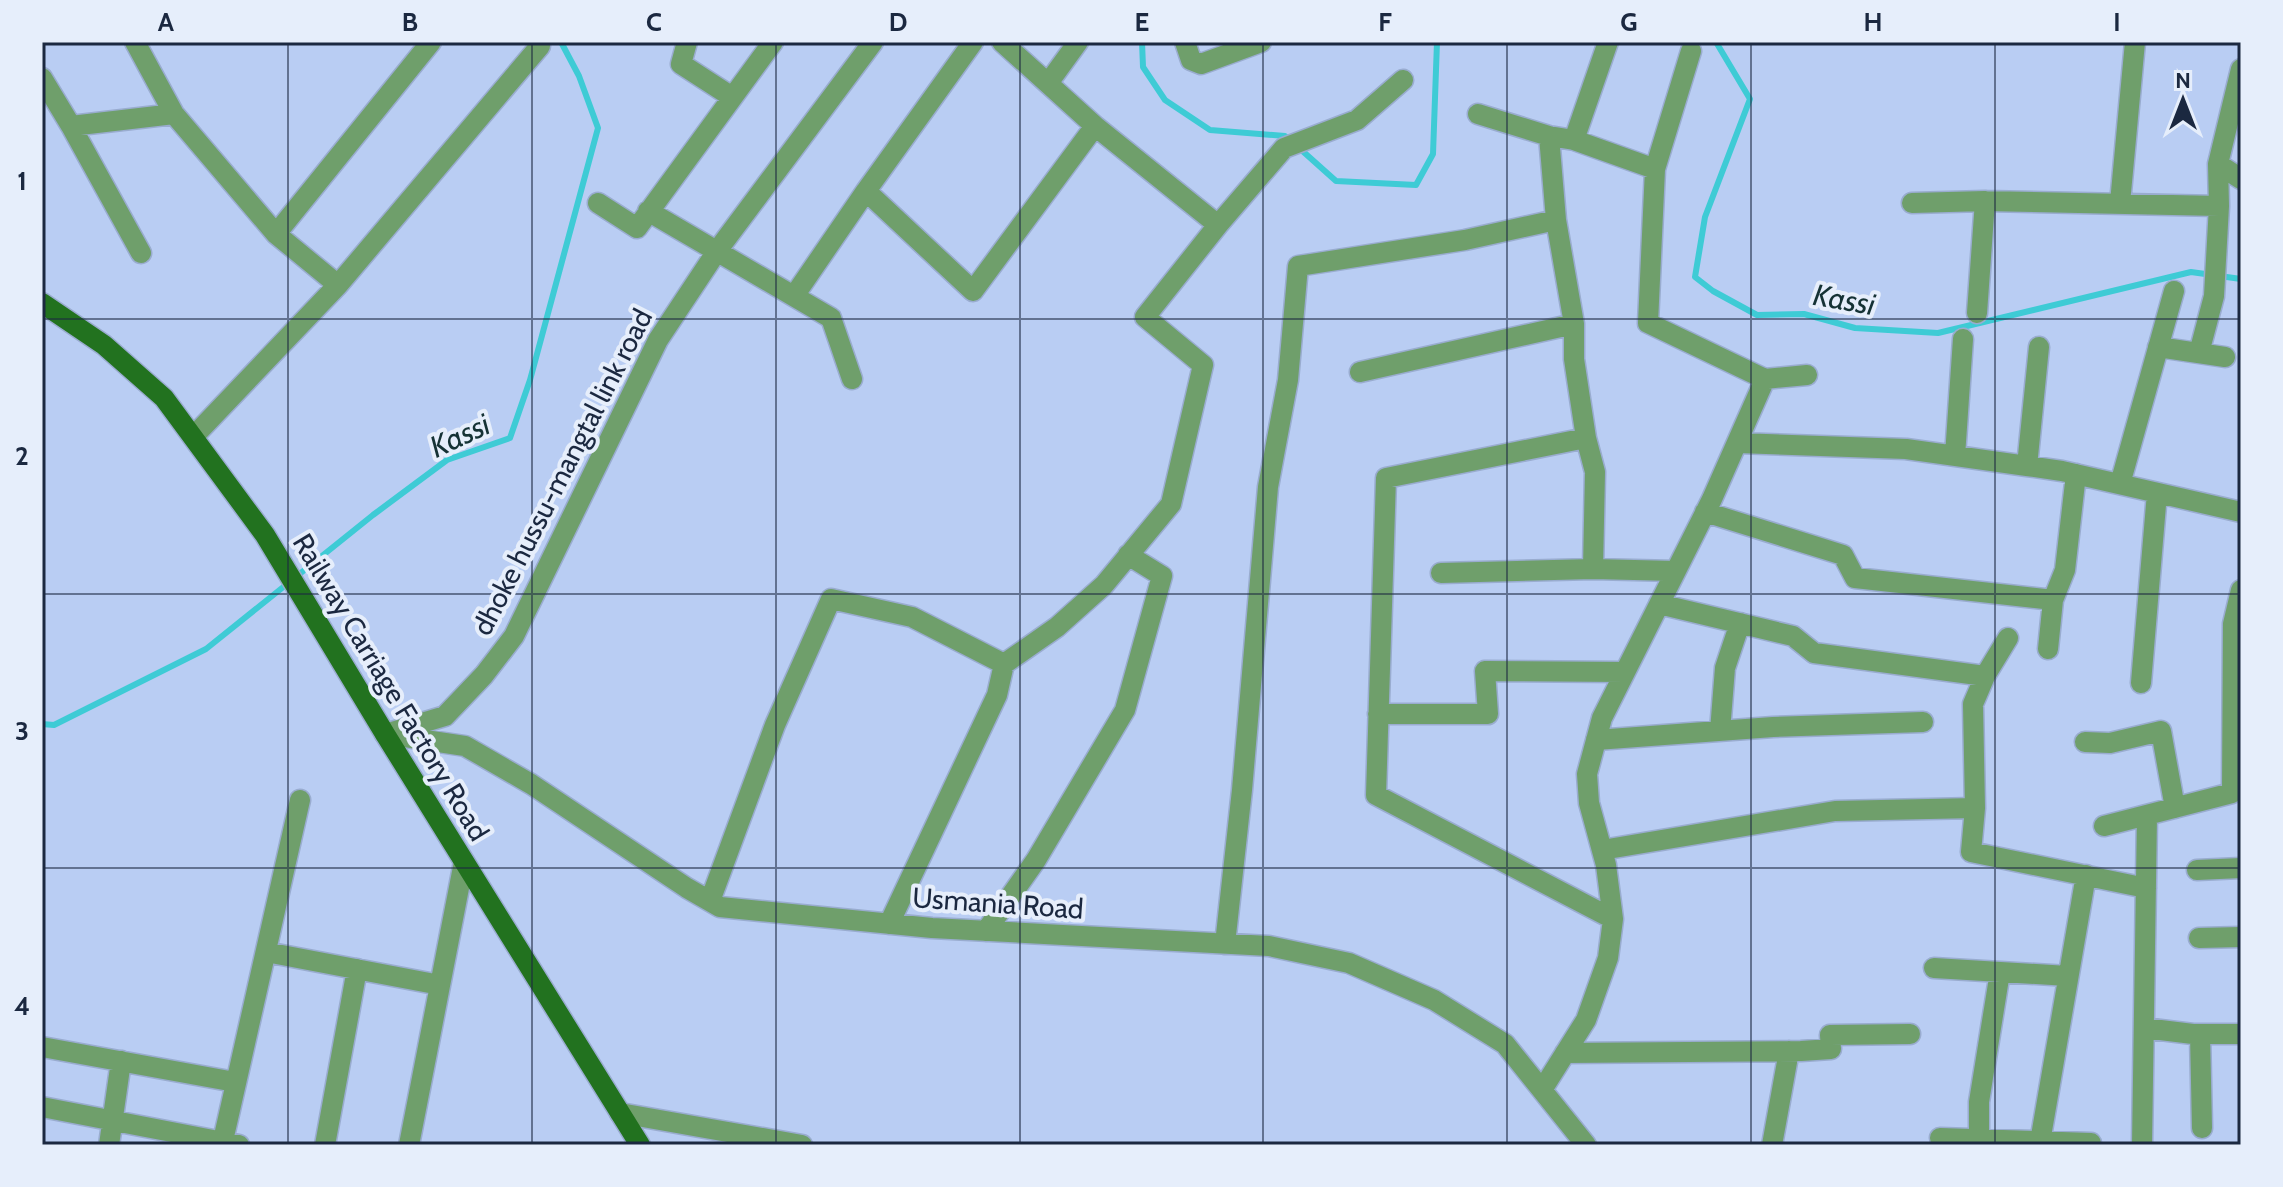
<svg xmlns="http://www.w3.org/2000/svg" width="2283" height="1187" viewBox="0 0 2283 1187" font-family="Cabin,sans-serif">
<rect width="100%" height="100%" fill="#b9cdf3"/>
<g fill="none" stroke-linecap="round" stroke-linejoin="round">
<path stroke="#3ecbd5" stroke-width="6" d="M1142,42L1143,67L1165,100L1210,130L1285,136L1290,140
M1716,42L1750,99L1705,217L1695,277L1713,291L1757,315L1804,314L1855,328L1938,333L2191,272L2241,279
M1298,147L1336,181L1416,185L1433,154L1437,42
M42,724L54,725L206,649L373,515L447,460L510,438L530,380L598,128L579,76L561,42"/>
<defs>
<path id="minor" d="M135,42L174,114
M687,42L681,64L732,97
M973,42L866,191L973,291L1095,126L1002,42
M1185,42L1191,60L1201,64L1261,42
M1691,51L1655,169L1648,323L1765,379L1807,375
M42,78L71,126L174,114L276,234L338,285L540,46
M1049,82L1078,42
M1478,114L1549,136L1574,140L1655,169
M71,126L141,253
M1095,126L1218,225
M1549,136L1556,220L1574,324V359L1586,438L1595,472L1593,569
M1574,140L1608,42
M2218,164L2241,179
M598,203L637,228L773,42
M1912,203L1985,201L2219,206
M2120,203L2135,42
M648,211L831,318L852,379
M276,234L431,42
M794,296L866,191
M1977,313L1985,201
M2158,347L2225,357
M2199,353L2214,296L2219,206L2218,164L2241,69
M1360,372L1574,324
M194,436L338,285
M1586,438L1386,478L1376,795L1613,919
M1738,443L1906,449L2027,466L2062,471L2241,512
M1955,456L1963,339
M2027,466L2039,347
M2120,484L2174,291
M1705,512L1843,555L1855,578L2053,600
M1441,573L1593,569L1675,571
M1659,604L1793,636L1814,653L1985,676
M2048,649L2053,600L2065,570L2076,474
M1004,664L1057,627L1104,585L1171,504L1203,365L1145,317L1218,225L1284,148L1357,120L1403,80
M2141,683L2157,493
M1378,714H1488L1485,671L1625,672
M1720,731L1725,668L1740,623
M392,732L445,716L484,675L514,636L658,340L717,251L873,42
M385,734L465,746L531,784L687,888L720,907L932,928L1269,946L1349,963L1434,1000L1505,1044L1586,1145
M1596,740L1773,727L1923,722
M2085,742L2110,743L2161,731L2175,808
M1975,808L1973,704L1985,676L2008,638
M2104,826L2232,793L2233,624L2241,590
M1602,850L1835,811L1975,808L1971,852L2146,888
M2197,870L2241,868
M710,901L775,725L831,599L912,617L1004,664L997,695L889,924
M986,931L1036,860L1125,710L1162,576L1128,555
M2199,938L2241,937
M1225,944L1242,790L1268,487L1288,380L1298,266L1465,240L1556,220
M266,952L440,985
M1934,968L2068,976
M2144,1028L2193,1034H2241
M2200,1034L2202,1128
M42,1047L235,1082
M1565,1053L1801,1051L1831,1049L1830,1035L1910,1034
M1542,1090L1586,1020L1608,958L1613,919L1606,865L1589,803L1587,774L1602,718L1712,499L1765,379
M42,1107L239,1145
M620,1113L802,1145
M1940,1138L2091,1143
M1979,1139V1102L2000,972
M2040,1142L2086,875
M109,1145L121,1061
M222,1145L300,800
M325,1145L357,969
M409,1145L464,862
M1772,1145L1789,1051
M2142,1145L2147,815"/>
<path id="major" d="M42,303L104,345L164,398L265,535L385,734L640,1145"/>
</defs>
<use href="#minor" stroke="#99accf" stroke-width="23"/>
<use href="#major" stroke="#99accf" stroke-width="23"/>
<use href="#minor" stroke="#6f9f6b" stroke-width="20"/>
<use href="#major" stroke="#22721f" stroke-width="20"/>
</g>
<path fill="none" stroke="#1b2840" stroke-width="2" stroke-opacity="0.55" d="M288,42V1145M532,42V1145M776,42V1145M1020,42V1145M1263,42V1145M1507,42V1145M1751,42V1145M1995,42V1145M42,319H2241M42,594H2241M42,868H2241"/>
<g text-anchor="middle" stroke-width="8" stroke-linejoin="round" paint-order="stroke">
<g font-size="28" fill="#1b2840" stroke="#e6eefb">
<text transform="translate(562 472) rotate(-63)" y="10">dhoke hussu-mangtal link road</text>
<text transform="translate(391 687) rotate(59)" y="10">Railway Carriage Factory Road</text>
<text transform="translate(998 903) rotate(4)" y="10">Usmania Road</text>
</g>
<g font-size="30" font-style="italic" fill="#153235" stroke="#e6eefb">
<text transform="translate(1844 300) rotate(10)" y="10">Kassi</text>
<text transform="translate(460 436) rotate(-25)" y="10">Kassi</text>
</g>
</g>
<rect width="2283" height="1187" fill="none" stroke="#e6eefb" stroke-width="88"/>
<g transform="translate(2183 100)" stroke="#e6eefb" stroke-width="6" paint-order="stroke">
<path d="M0-6L14 30L0 20L-14 30Z" fill="#1b2840"/>
<text y="-12" font-size="22" font-weight="bold" text-anchor="middle" fill="#1b2840">N</text>
</g>
<rect x="44" y="44" width="2195" height="1099" fill="none" stroke="#1b2840" stroke-width="3"/>
<g font-size="26" text-anchor="middle" font-weight="bold" fill="#1b2840">
<text x="166" y="31">A</text>
<text x="410" y="31">B</text>
<text x="654" y="31">C</text>
<text x="898" y="31">D</text>
<text x="1142" y="31">E</text>
<text x="1385" y="31">F</text>
<text x="1629" y="31">G</text>
<text x="1873" y="31">H</text>
<text x="2117" y="31">I</text>
<text x="22" y="190">1</text>
<text x="22" y="465">2</text>
<text x="22" y="740">3</text>
<text x="22" y="1015">4</text>
</g>
</svg>
